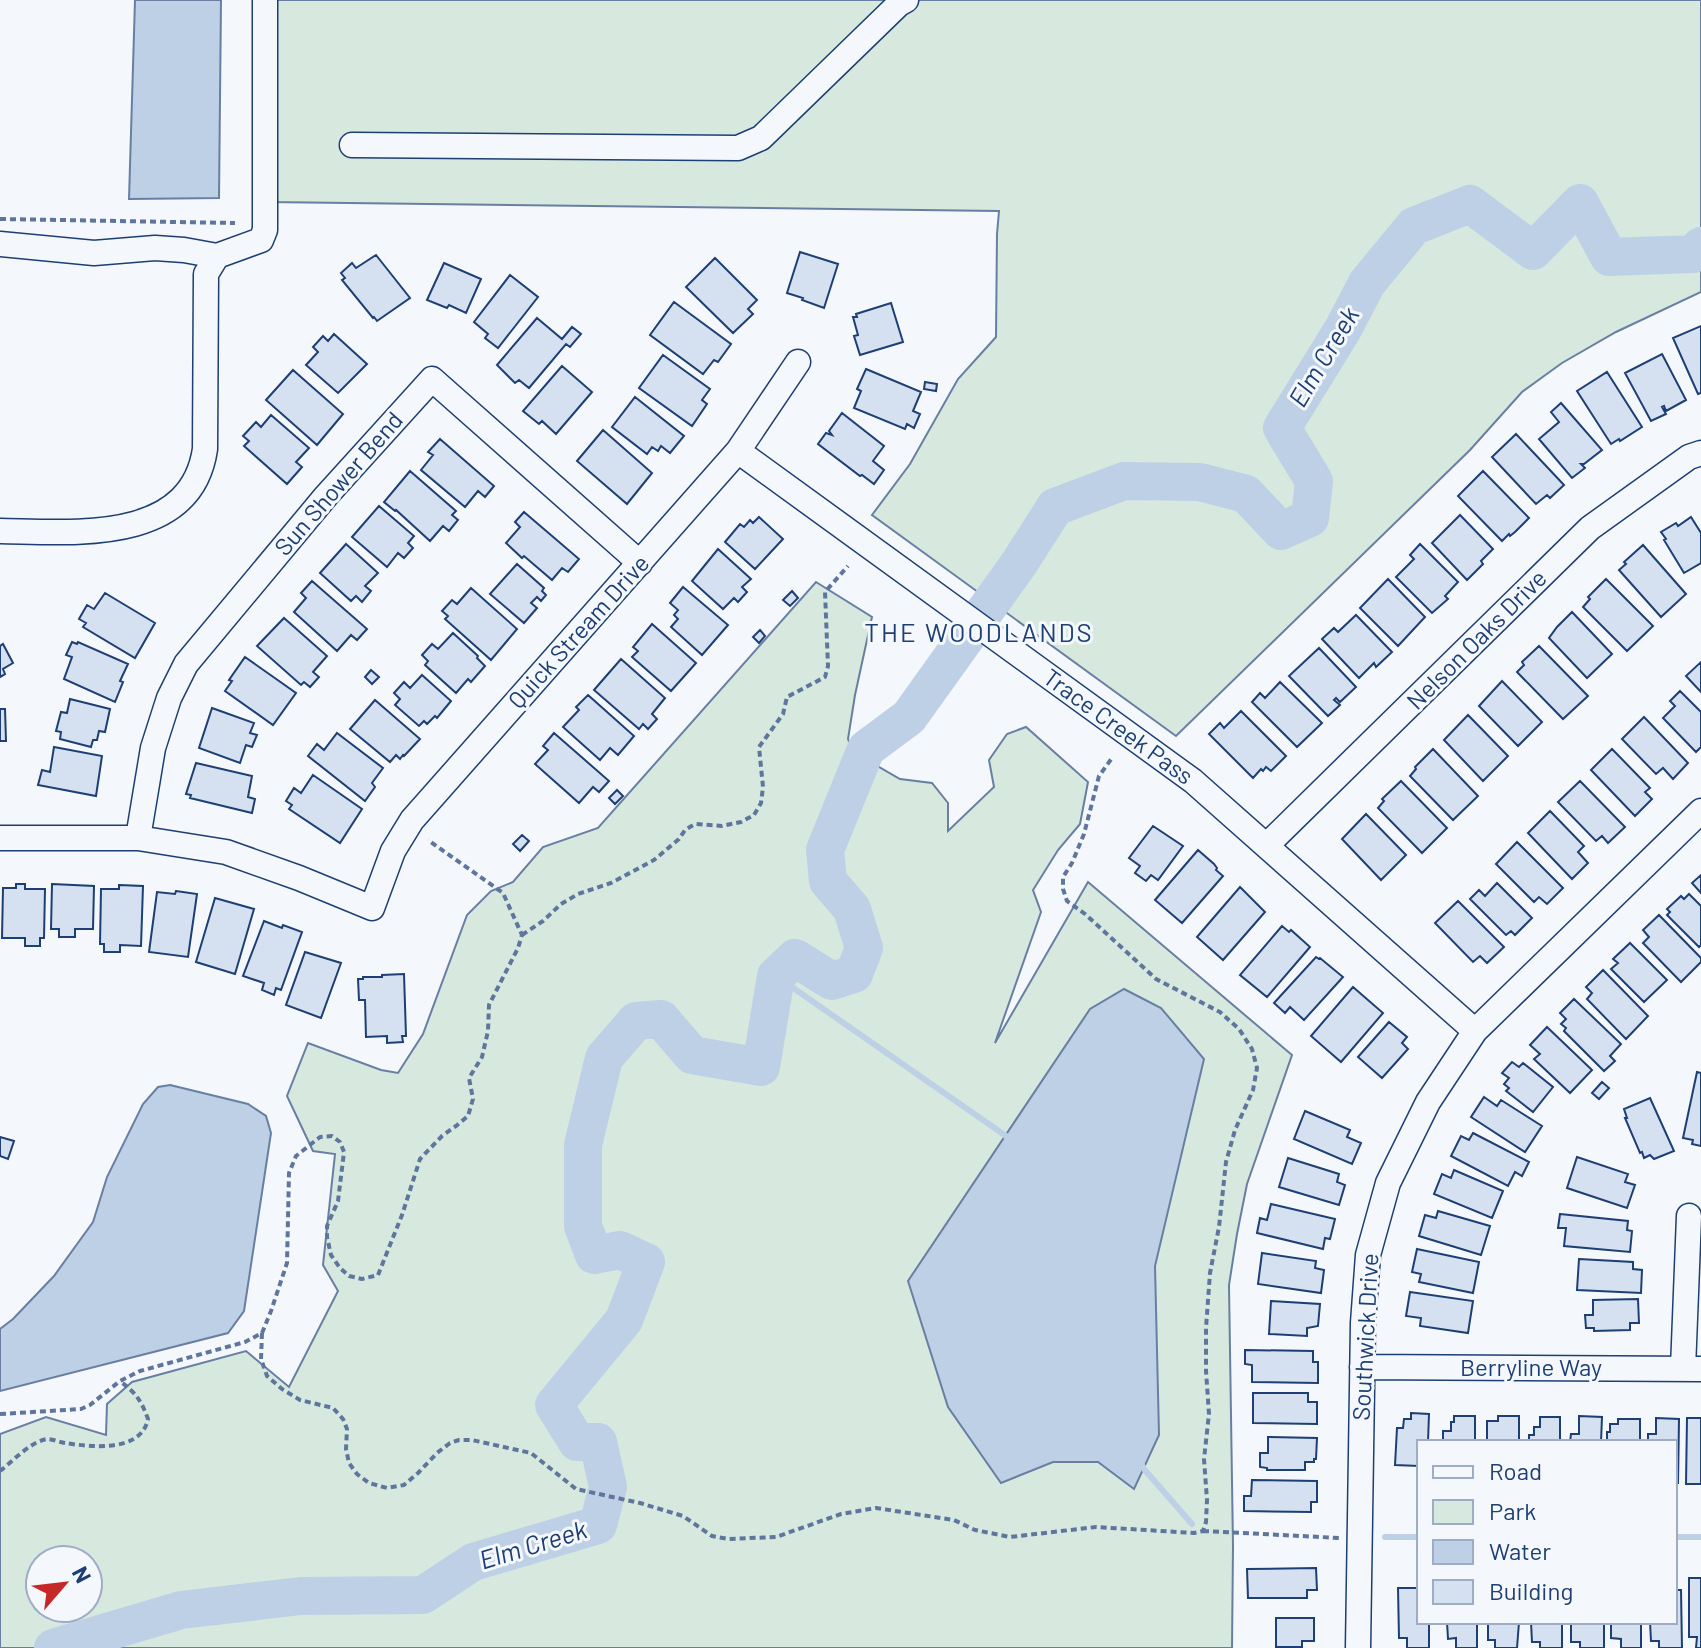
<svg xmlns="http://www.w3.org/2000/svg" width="1701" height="1648" viewBox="0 0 1701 1648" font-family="Barlow,sans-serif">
<rect width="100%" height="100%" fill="#f4f7fb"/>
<path fill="#d7e8df" stroke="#687fa3" stroke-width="2" fill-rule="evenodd" d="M274,0H1701V292L1616,332L1562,363L1522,392L1470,450L1176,736L872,515L910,464L958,379L996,337L997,234L999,211L268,202Z
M816,582L872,617L855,695L848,739L853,752L900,779L932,783L948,803V831L994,787L989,760L1007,734L1026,727L1088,782L1080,824L1058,850L1033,890L1041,912L995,1043L1088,882L1292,1055L1247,1184L1237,1234L1229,1285L1233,1546L1232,1648H0V1434L46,1417L106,1435L107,1404L132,1382L246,1351L289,1387L338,1291L323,1265L335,1154L313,1151L287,1096L308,1043L381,1070L398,1073L423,1034L467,915L491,891L513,882L543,847L598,828ZM40,1560H88V1608H40Z"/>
<path fill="#bed0e5" stroke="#687fa3" stroke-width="2" d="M135,0H221L219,198L129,199Z
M1124,989L1161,1008L1204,1059L1155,1266L1159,1435L1134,1489L1098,1462H1053L1001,1483L948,1407L908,1281L1090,1009Z
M170,1085L248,1104L266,1116L271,1133L244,1311L228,1333L0,1391V1329L13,1319L54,1276L93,1222L107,1177L143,1104L158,1087Z"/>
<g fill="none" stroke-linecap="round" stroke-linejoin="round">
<path stroke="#bed0e5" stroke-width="6" d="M776,976L1006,1136L1009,1141
M1141,1463L1144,1469L1192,1524
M1385,1537H1419
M1675,1537H1701"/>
<path stroke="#bed0e5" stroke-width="38" d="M53,1648L181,1610L301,1596L423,1595L473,1562L598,1525L608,1487L598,1442H577L554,1405L624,1320L646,1262L620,1250L594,1255L583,1226V1145L604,1058L636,1021L661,1019L692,1055L761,1067L776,976L795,958L832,981L854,974L864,948L852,909L828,881L825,850L866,749L909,717L1020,562L1055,507L1124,481L1200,482L1246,494L1281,531L1310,518L1314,481L1282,428L1343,329L1367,283L1414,226L1470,204L1533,251L1580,203L1609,257L1693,254L1701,246"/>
</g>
<path fill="#d5e0f0" stroke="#1d3f73" stroke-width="2" d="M800,252L838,264L824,308L802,300L803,298L787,293Z
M376,255L410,298L377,321L374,317L373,318L342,280L345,278L341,273L352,263L356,268Z
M715,258L757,300L748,309L753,314L733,333L686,287Z
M444,263L481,279L466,313L449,305L447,308L427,300Z
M510,275L538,297L498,348L485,338L488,334L474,322Z
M674,302L731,344L718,362L714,360L703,374L650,335Z
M891,303L903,342L860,355L854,336L858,335L853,317H857L856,314Z
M537,318L562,339L572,327L581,334L570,347L566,344L529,388L519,380L515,383L497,365Z
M1701,326V393L1698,394L1673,338Z
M334,334L367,364L338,393L306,365L318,352L313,347L323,336L328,341Z
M1662,354L1686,400L1666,411L1664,406L1662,407L1666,414L1651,421L1625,373Z
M663,355L710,389L702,400L707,404L692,426L639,388Z
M562,366L592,392L556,434L542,421L539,424L523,411Z
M866,369L921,392L913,411L920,414L914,428L907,424L905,429L854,408L861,391L857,389Z
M293,370L343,414L317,445L266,400Z
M1607,372L1642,427L1620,441L1619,439L1611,444L1577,391Z
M925,382L937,384L936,391L924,389Z
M635,397L684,436L670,453L661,446L658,451L652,447L647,454L612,427Z
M1561,403L1602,450L1584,464H1581L1585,468L1572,478L1539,439L1559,422L1551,412Z
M842,413L884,446L873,461L884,470L874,484L862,475L860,476L818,444L826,433L832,435L829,431Z
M271,415L309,448L296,462L302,467L287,484L244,446L249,441L243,436L256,422L261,427Z
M603,430L652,473L627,504L577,461Z
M1516,434L1564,485L1550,498L1547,495L1536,504L1492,457Z
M440,439L494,486L485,497L478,491L465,507L421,470L433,455L428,452Z
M410,471L456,511L452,515L458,520L449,531L443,526L430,541L396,510L395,511L384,502Z
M1483,471L1529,518L1515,532L1510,536L1509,534L1502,541L1458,496Z
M379,506L414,536L408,543L413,548L404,558L398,553L387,567L352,537Z
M524,512L579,559L568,572L562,568L552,580L524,556L522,558L506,543L520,527L515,522Z
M1460,515L1493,549L1481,561L1483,564L1467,580L1432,543Z
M759,517L783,539L755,569L725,542L740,524L744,527L750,520L753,523Z
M1691,517L1701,533V563L1684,573L1664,540L1666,539L1661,532L1676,523L1678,526Z
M346,544L378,573L365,586L371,591L362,602L356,596L351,601L320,573Z
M1420,544L1458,582L1445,596L1448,599L1432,613L1396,577L1414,559L1410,555Z
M1643,545L1686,594L1661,617L1619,570L1626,564L1624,562Z
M718,549L751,579L742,587L747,592L738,602L734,598L723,609L692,581Z
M517,564L544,588L542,591L546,595L541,601L537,597L531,603L537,608L524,623L490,594Z
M1388,579L1425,617L1398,646L1360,608Z
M1606,579L1653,626L1627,651L1583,607L1590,599L1588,597Z
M312,581L367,629L357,640L351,635L337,651L294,612L306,598L301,593Z
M683,587L728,625L702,655L671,627L678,619L674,615L678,610L670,603Z
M471,588L517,629L491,660L445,619L448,616L442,611L452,600L457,604Z
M792,591L798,598L790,606L783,600Z
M105,593L155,623L135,658L83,627L86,623L79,619L87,605L94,609Z
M1572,612L1612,654L1587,678L1549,638L1557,627Z
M1356,615L1392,652L1376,667L1374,663L1359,678L1322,639L1334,628L1338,632Z
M284,618L327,656L313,672L319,677L310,687L304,682L301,685L257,646Z
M652,624L696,663L671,691L632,657L638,651L633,647Z
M760,630L765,636L759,643L753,637Z
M453,633L478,656L477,658L485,666L471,682L468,679L456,693L425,665L428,661L422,655L432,644L438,649Z
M72,642L77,644L78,642L128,664L120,681L123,682L115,702L64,679L72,657L66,655Z
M3,644L13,663L3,669L5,674L0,677V646Z
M1539,646L1588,696L1563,719L1517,672L1524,665L1522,662Z
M1319,648L1356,687L1340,702L1336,698L1334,700L1340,705L1328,716L1289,676Z
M245,657L296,693L273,725L225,691L232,681L229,680Z
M621,659L665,698L652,714L657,719L648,729L643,724L639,729L594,690Z
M1701,662V692L1686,676Z
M371,670L379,677L372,684L365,677Z
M422,675L451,701L437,718L435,716L427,724L424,721L419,726L395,705L400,699L394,693L404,682L410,688Z
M1502,681L1542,722L1518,746L1479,706Z
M1280,682L1322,723L1297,747L1252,702L1260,693L1265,698Z
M1680,691L1701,712V747L1696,752L1663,718L1675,706L1670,701Z
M588,695L634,736L618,755L610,748L600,760L563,727L579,710L576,707Z
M70,699L110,709L105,732L99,731L97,740H93L91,747L60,739L61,732L56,731L61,712L67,713Z
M375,700L420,739L404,756L403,755L400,759L396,755L390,762L350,729Z
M212,708L254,723L250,733L257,735L252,747L246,745L240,763L199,748Z
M0,709H5L6,741H0Z
M1241,711L1286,756L1271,771L1266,767L1263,771L1261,769L1253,778L1209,734L1220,723L1224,728Z
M1468,715L1508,756L1483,781L1444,740Z
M1644,717L1688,763L1673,779L1663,768L1656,774L1622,739Z
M337,733L383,768L372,783L375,787L365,801L308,756L317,744L324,750Z
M554,733L609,781L599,792L593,787L579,803L535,764L548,750L543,746Z
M54,747L102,756L96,796L38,785L42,770L50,772Z
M1433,749L1478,796L1453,820L1410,776L1416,769L1415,767Z
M1612,749L1650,788L1645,792L1652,799L1635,816L1591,770Z
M196,763L252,776L248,797L255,799L252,813L190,798L191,795L186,794Z
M313,775L362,809L340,843L289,809L292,805L286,801L294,788L301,793Z
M1401,781L1447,828L1422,853L1378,808L1384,801L1382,799Z
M1580,781L1625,827L1608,843L1602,836L1596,841L1558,802Z
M617,790L623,796L615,804L609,798Z
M1550,811L1584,846L1578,852L1588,863L1572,879L1528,833Z
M1366,814L1406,855L1381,880L1342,839Z
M1153,826L1183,846L1158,880L1151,875L1146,881L1135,873L1140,866L1129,858Z
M522,835L529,841L520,851L513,844Z
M1517,842L1563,888L1547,904L1539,897L1534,902L1496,864Z
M1198,850L1214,864L1217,868L1216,870L1223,876L1182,923L1155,900Z
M1701,875V893L1692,883Z
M1497,883L1532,918L1515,935L1511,931L1506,935L1470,899L1479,890L1485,896Z
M16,884H25V889H45L44,938H40V946H25V938H2L3,888H16Z
M52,884L94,886L93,929H75V937H59V929H51Z
M119,885L143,886L141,946L120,945V952H104V944H100L101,889H119Z
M1240,887L1265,912L1223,960L1197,937Z
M176,891L197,894L188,957L149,952L157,892L175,894Z
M1689,894L1701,906V945L1699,947L1667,915L1670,912L1667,909L1681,896L1684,899Z
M215,898L254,909L235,974L196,962Z
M1458,901L1504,947L1487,963L1480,956L1473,962L1435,923Z
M1659,915L1701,958V962L1681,982L1643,943L1649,937L1643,930Z
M264,921L282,928L283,925L302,932L281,990L276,988L274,995L262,990L264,983L243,976Z
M1282,926L1289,932L1291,930L1310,947L1267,997L1240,975Z
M1630,943L1667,980L1644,1002L1611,969L1618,963L1613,959Z
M305,952L341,963L321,1018L286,1005Z
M1316,957L1319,959L1320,958L1343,977L1304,1020L1290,1007L1285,1013L1274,1003Z
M1603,970L1648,1016L1626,1039L1587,999L1592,993L1586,987Z
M404,974L406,1036H402L403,1042L387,1043V1036L366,1037L365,1000H359L358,979H363V977H382V975Z
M1353,987L1383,1013L1341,1062L1311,1036Z
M1574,999L1621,1044L1610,1056L1615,1061L1604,1071L1564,1031L1566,1028L1561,1024L1566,1019L1560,1013Z
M1389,1022L1407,1037L1402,1043L1408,1049L1382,1078L1358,1057Z
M1547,1027L1592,1070L1570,1093L1534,1059L1540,1054L1530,1045Z
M1512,1062L1519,1067L1523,1063L1553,1087L1533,1112L1506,1091L1509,1088L1504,1084L1509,1078L1502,1073Z
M1697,1072L1701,1073V1146L1692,1144L1693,1140L1683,1138Z
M1602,1082L1609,1088L1599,1099L1592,1093Z
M1484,1097L1497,1106L1501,1100L1542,1126L1525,1152L1471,1117Z
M1650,1098L1674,1151L1654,1159L1650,1155L1644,1158L1642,1152L1640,1153L1625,1118H1627L1624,1109Z
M1305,1111L1350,1130L1347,1137L1361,1143L1352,1164L1294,1139Z
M1473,1133L1529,1162L1522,1176L1515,1172L1508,1186L1451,1156L1461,1136L1469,1140Z
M0,1137L14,1141L8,1159L0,1156Z
M1577,1157L1628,1174L1625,1182L1635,1185L1627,1208L1567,1188Z
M1288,1158L1339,1174L1337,1182L1345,1185L1339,1205L1279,1187Z
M1454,1170L1503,1191L1492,1218L1434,1194L1442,1174L1451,1178Z
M1271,1204L1335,1219L1330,1239L1325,1238L1323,1249L1257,1233L1260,1218L1267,1220Z
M1438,1211L1490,1226L1481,1255L1419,1236L1425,1215L1436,1218Z
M1560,1214L1628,1221L1627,1230L1632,1231L1630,1252L1564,1246L1566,1228H1558Z
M1417,1249L1479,1262L1473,1293L1419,1282L1421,1274L1412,1272Z
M1262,1253L1316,1261L1315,1268L1324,1270L1321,1293L1258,1284Z
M1579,1259L1633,1262V1269L1642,1270L1641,1293L1577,1290Z
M1410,1292L1473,1301L1468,1333L1420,1326L1421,1318L1406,1316Z
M1638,1299L1639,1323H1630V1330L1594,1331V1328H1586L1585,1315H1593V1300Z
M1271,1301L1320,1304L1318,1326L1307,1328V1336L1269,1334Z
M1245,1350L1313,1351V1362H1318V1383L1252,1382V1365L1245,1364Z
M1253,1393H1308V1402H1317V1424L1253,1423Z
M1411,1413L1429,1414L1428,1442H1419V1466L1395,1465L1397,1428H1403L1404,1419H1411Z
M1454,1416H1475V1442H1443V1431H1451V1422H1454Z
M1498,1416H1519V1442H1487V1421H1498Z
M1579,1416L1602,1417L1601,1442H1570L1571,1434H1579Z
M1540,1417H1560V1442H1529V1435H1534V1427H1540Z
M1656,1418L1679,1419L1678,1483H1675V1442H1648V1434H1656Z
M1687,1418H1701V1484H1686Z
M1618,1419H1640V1442H1607V1432H1610V1424H1618Z
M1268,1437L1317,1438L1316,1459H1314V1462H1305V1470H1267V1468L1260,1467V1453H1268Z
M1252,1480L1317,1481V1502H1311V1512L1244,1511V1496H1251Z
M1316,1568L1317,1590H1307V1598H1248L1247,1569Z
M1689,1578H1701V1648H1696L1697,1637H1689Z
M1398,1588H1419V1622H1429V1648H1407V1638H1399Z
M1675,1590H1681L1682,1648H1659V1641H1651L1650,1622H1675Z
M1276,1618H1314V1641H1302V1647H1276Z
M1447,1622H1477V1648H1456V1638L1448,1639Z
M1488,1622H1519L1517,1648H1495V1640H1488Z
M1531,1622H1562V1648H1540V1642H1532Z
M1571,1622H1604V1648H1580V1642H1571Z
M1611,1622H1641V1648H1621V1639L1611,1638Z"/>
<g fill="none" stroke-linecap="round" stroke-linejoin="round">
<defs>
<path id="minor" d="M352,145L738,148L761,138L899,4L906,0
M0,244L94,253L155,248L184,250L217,256
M738,451L1193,781L1475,1031
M0,531C72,532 191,545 205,449L206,274L217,256L261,240L265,230V0
M0,838H138L226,852L299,878L372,908L393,851L412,820L738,451L798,362
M138,838L153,748L169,698L186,664L326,496L432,379L640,563
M1267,845L1590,528L1689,457L1701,453
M1362,1367L1701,1369
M1683,1369L1689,1216
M1358,1648L1363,1323L1368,1255L1388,1183L1428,1102L1475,1031L1701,811"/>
</defs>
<use href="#minor" stroke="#1d3f73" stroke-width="27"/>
<path stroke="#5e769c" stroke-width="4" stroke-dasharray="6 4" stroke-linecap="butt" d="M0,219L235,223
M522,935L543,921L561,904L578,894L611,883L654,860L679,839L685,830L695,824L722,826L741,822L754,815L761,803L763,787L759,747L783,714L787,697L825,677L828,666L825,592L848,566
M262,1333L261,1359L267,1376L282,1389L300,1400L333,1408L343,1419L347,1429L346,1449L349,1463L357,1474L369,1483L387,1488L404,1485L418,1473L437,1453L450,1443L459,1440H472L531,1453L576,1489L640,1503L683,1516L712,1536L728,1539L776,1537L841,1514L876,1508L954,1520L975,1530L1010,1537L1096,1527L1194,1533L1203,1531L1206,1522L1207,1500L1204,1459L1209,1414L1206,1371V1328L1210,1273L1219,1227L1226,1162L1235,1130L1253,1090L1257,1068L1252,1049L1239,1029L1220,1012L1156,979L1085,914L1067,901L1063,889V877L1072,863L1084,834L1099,776L1112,758
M0,1414L81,1409L90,1405L120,1381L140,1371L245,1342L262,1333L271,1311L287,1263L289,1173L296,1156L320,1137L332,1136L340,1142L344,1152L338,1201L327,1226V1237L331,1255L340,1268L349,1276L362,1279L378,1275L402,1215L420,1159L442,1136L456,1126L468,1116L473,1099L469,1078L482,1057L488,1031L489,1005L518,948L522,935L503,893L428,840
M0,1471C13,1461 30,1442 47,1439C53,1439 59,1442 65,1443C91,1447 141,1453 148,1419C141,1400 136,1393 120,1381
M1203,1531L1340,1538"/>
<use href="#minor" stroke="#f4f7fb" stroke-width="24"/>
</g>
<g text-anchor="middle" stroke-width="6" stroke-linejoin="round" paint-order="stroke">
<g font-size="24" fill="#1d3f73" stroke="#f4f7fb">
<text transform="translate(339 484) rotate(-49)" y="8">Sun Shower Bend</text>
<text transform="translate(579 632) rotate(-48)" y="8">Quick Stream Drive</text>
<text transform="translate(1477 640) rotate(-45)" y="8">Nelson Oaks Drive</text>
<text transform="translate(1118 727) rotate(36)" y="8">Trace Creek Pass</text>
<text transform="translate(1366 1337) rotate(-87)" y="8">Southwick Drive</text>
<text x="1531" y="1376">Berryline Way</text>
</g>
<g font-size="26" font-style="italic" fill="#1d3f73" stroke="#f4f7fb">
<text transform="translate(1324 357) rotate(-59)" y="9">Elm Creek</text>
<text transform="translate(533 1545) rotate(-17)" y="9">Elm Creek</text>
</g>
<g font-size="26" letter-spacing="2" fill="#1d3f73" stroke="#f4f7fb">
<text x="979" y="642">THE WOODLANDS</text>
</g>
</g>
<rect x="1417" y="1440" width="260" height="184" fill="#f4f7fb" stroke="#9eadc5" stroke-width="2"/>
<rect x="1433" y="1466" width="40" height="12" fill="#f4f7fb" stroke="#9eadc5" stroke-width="2"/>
<text x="1489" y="1480" font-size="24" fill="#1d3f73">Road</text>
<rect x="1433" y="1500" width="40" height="24" fill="#d7e8df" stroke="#9eadc5" stroke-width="2"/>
<text x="1489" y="1520" font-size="24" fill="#1d3f73">Park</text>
<rect x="1433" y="1540" width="40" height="24" fill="#bed0e5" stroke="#9eadc5" stroke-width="2"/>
<text x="1489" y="1560" font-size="24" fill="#1d3f73">Water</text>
<rect x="1433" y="1580" width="40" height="24" fill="#d5e0f0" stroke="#9eadc5" stroke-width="2"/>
<text x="1489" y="1600" font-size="24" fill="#1d3f73">Building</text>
<g transform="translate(64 1584) rotate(62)"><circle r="38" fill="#f4f7fb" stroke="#9eadc5" stroke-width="2"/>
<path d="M0-6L14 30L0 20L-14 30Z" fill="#c62828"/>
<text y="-12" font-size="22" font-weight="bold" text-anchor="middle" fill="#1d3f73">N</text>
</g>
</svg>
